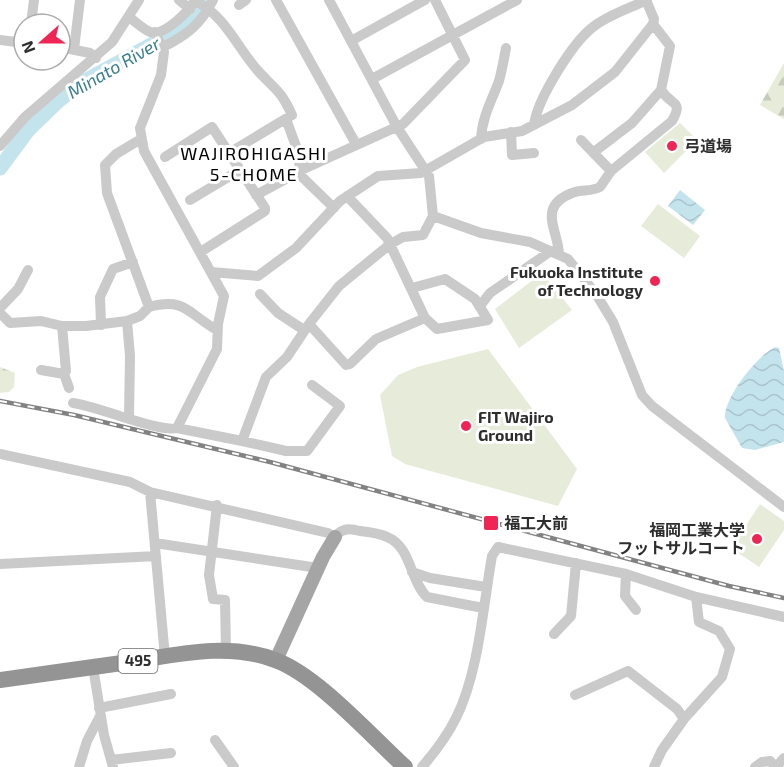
<svg xmlns="http://www.w3.org/2000/svg" width="784" height="767" viewBox="0 0 784 767" font-family="'Exo 2','Noto Sans JP',sans-serif">
<defs>
<pattern id="forest-firs" width="22" height="20" patternUnits="userSpaceOnUse" patternTransform="scale(1.5)"><rect width="22" height="20" fill="#e6ecd9"/><path d="M5 1l3.5 6h-7zM16 11l3.5 6h-7z" fill="#c6cbbb"/></pattern>
<pattern id="water-waves" width="16" height="10" patternUnits="userSpaceOnUse" patternTransform="scale(1.5)"><rect width="16" height="10" fill="#c4e4ed"/><path d="M0 5q4-4 8 0t8 0" fill="none" stroke="#a9c4cc"/></pattern>
</defs>
<rect width="100%" height="100%" fill="#fff"/>
<path fill="#e6ecd9" d="M680,123L697,140L664,173L645,152Z
M658,204L700,236L684,258L641,226Z
M542,273L572,310L519,348L495,309Z
M488,349L577,469L558,506L405,464L392,456L380,395L398,375L417,367Z
M760,504L784,521V530L759,567L731,548Z"/>
<path fill="url(#forest-firs)" d="M784,63V119L760,105Z
M0,367L15,373L14,387L9,392L0,393Z"/>
<path fill="url(#water-waves)" d="M680,190L705,210L693,225L668,206Z
M775,347L779,348L784,371V442L755,450L742,448L725,418C724,397 757,356 775,347Z"/>
<g fill="none" stroke-linecap="round" stroke-linejoin="round">
<path stroke="#c4e4ed" stroke-width="15" d="M0,168L28,130L58,101L83,82L193,22L206,0"/>
<path stroke="#cacaca" stroke-width="10" d="M179,0L190,9
M276,0L356,144
M195,1C226,16 237,48 259,72C277,91 281,91 292,115L229,153
M239,5L246,0
M130,18C136,22 143,29 150,32C164,37 189,11 195,0
M31,24L34,0
M0,40L24,43
M351,41L425,0
M60,47L90,53L96,58
M163,47C187,35 201,24 213,0
M74,49L80,0
M372,79L517,0
M534,125C537,100 572,43 593,27C608,15 630,8 647,0
M511,132L512,155L534,153
M481,139C482,117 492,100 499,81C502,70 504,59 506,48
M581,140L611,171
M0,146L25,117L112,42L139,0
M594,152L632,123L661,90
M165,157L212,127L265,208V211L202,251
M256,195L293,175L300,168L297,149L286,119
M347,196L387,238L425,318L437,329L488,320L475,299L445,279L412,288
M190,200L240,170
M334,208L297,172L403,124L465,60L435,0
M433,216L481,233L530,242L568,259L596,294L613,322L642,395L652,406L784,507
M559,255C559,231 536,207 572,193C581,189 591,192 600,187L611,171L672,121C684,100 671,106 661,90L670,46L653,24L654,19L646,0
M211,272L258,276L296,248L340,201L378,176L421,173L484,137L522,131L572,105L615,72L653,24
M260,294L278,313L304,330
M480,306L490,293L551,251
M149,307C186,297 188,314 217,330
M0,308L18,289L28,270
M0,313L10,323L41,321L62,326H86L127,321
M309,324L346,365L350,364L376,339L425,318
M101,325L100,297L113,269L133,262
M41,370L64,374L66,371L62,326
M64,374L69,388
M73,403C98,406 159,433 177,428L217,349L218,324L224,296L144,151L140,128L161,75L164,52L155,32
M129,417L130,356L127,321L140,316L149,307L107,193L105,165L116,154L141,139
M177,428L242,441L266,377L287,357L309,324L339,286L389,245L403,237L423,235L433,216L429,176L397,127L329,0
M242,441L286,451H307L340,406L312,385
M0,454L130,482L150,492L328,533L335,537C342,528 349,528 360,531C368,532 379,533 387,537C411,546 410,581 427,597L483,608
M150,492L165,657
M217,505L209,575L213,599L225,600L226,651
M155,543L318,568
M0,564L156,556
M412,572L430,578L486,587
M626,574L625,596L636,610
M554,634L571,616L576,563
M93,667L104,735L113,767
M575,695L628,671L677,709L684,719
M99,708L171,694
M215,740L234,767
M111,760L171,753
M79,767L87,741L100,716
M422,767C435,752 447,736 456,718C479,672 483,606 492,556L498,547L626,574L696,597L784,617
M654,767L662,750L684,719L722,677L730,649L719,631L699,622L696,597
M755,767L762,762L770,761L776,767L784,758"/>
<path stroke="#a5a5a5" stroke-width="14" d="M276,660L323,557L335,537"/>
<path stroke="#949494" stroke-width="16" d="M0,680C41,674 81,669 122,663C172,656 226,641 275,660C317,675 371,736 405,767"/>
<defs>
<path id="rail" d="M0,401L74,415L270,462L729,586L784,598"/>
</defs>
<use href="#rail" stroke="#828282" stroke-width="4.5"/>
<use href="#rail" stroke="#fff" stroke-width="2" stroke-dasharray="7" stroke-linecap="butt"/>
</g>
<g fill="#ee2555" stroke="#fff" stroke-width="2">
<circle cx="672" cy="146" r="6"/>
<circle cx="655" cy="281" r="6"/>
<circle cx="466" cy="426" r="6"/>
<rect x="483" y="515" width="16" height="16" rx="3"/>
<circle cx="757" cy="539" r="6"/>
</g>
<g text-anchor="middle" stroke-width="6" stroke-linejoin="round" paint-order="stroke">
<rect fill="#fff" stroke="#6c6c6c" stroke-width="1.5" x="118.5" y="649" width="39" height="24" rx="4.5"/>
<g font-size="15" font-weight="bold" fill="#2d2d2d">
<text x="138" y="666">495</text>
</g>
<g font-size="16" font-weight="bold" fill="#2d2d2d" stroke="#fff" text-anchor="start">
<text x="684" y="152">弓道場</text>
<text x="643" y="278" text-anchor="end">Fukuoka Institute<tspan x="643" dy="18">of Technology</tspan></text>
<text x="478" y="423">FIT Wajiro<tspan x="478" dy="18">Ground</tspan></text>
<text x="504" y="529">福工大前</text>
<text x="745" y="536" text-anchor="end">福岡工業大学<tspan x="745" dy="18">フットサルコート</tspan></text>
</g>
<g font-size="18" font-style="italic" fill="#377e93" stroke="#fff">
<text transform="translate(114 68) rotate(-30)" y="6">Minato River</text>
</g>
<g font-size="18" letter-spacing="1.5" fill="#000" stroke="#fff">
<text x="254" y="160">WAJIROHIGASHI<tspan x="254" dy="21">5-CHOME</tspan></text>
</g>
</g>
<g transform="translate(42 42) rotate(249)"><circle r="28" fill="#ffffff" stroke="#ababab" stroke-width="1.5"/>
<path d="M0-4.5L10 22L0 15L-10 22Z" fill="#ee2555"/>
<text y="-9" font-size="16" font-weight="bold" text-anchor="middle" fill="#2d2d2d">N</text>
</g>
</svg>
